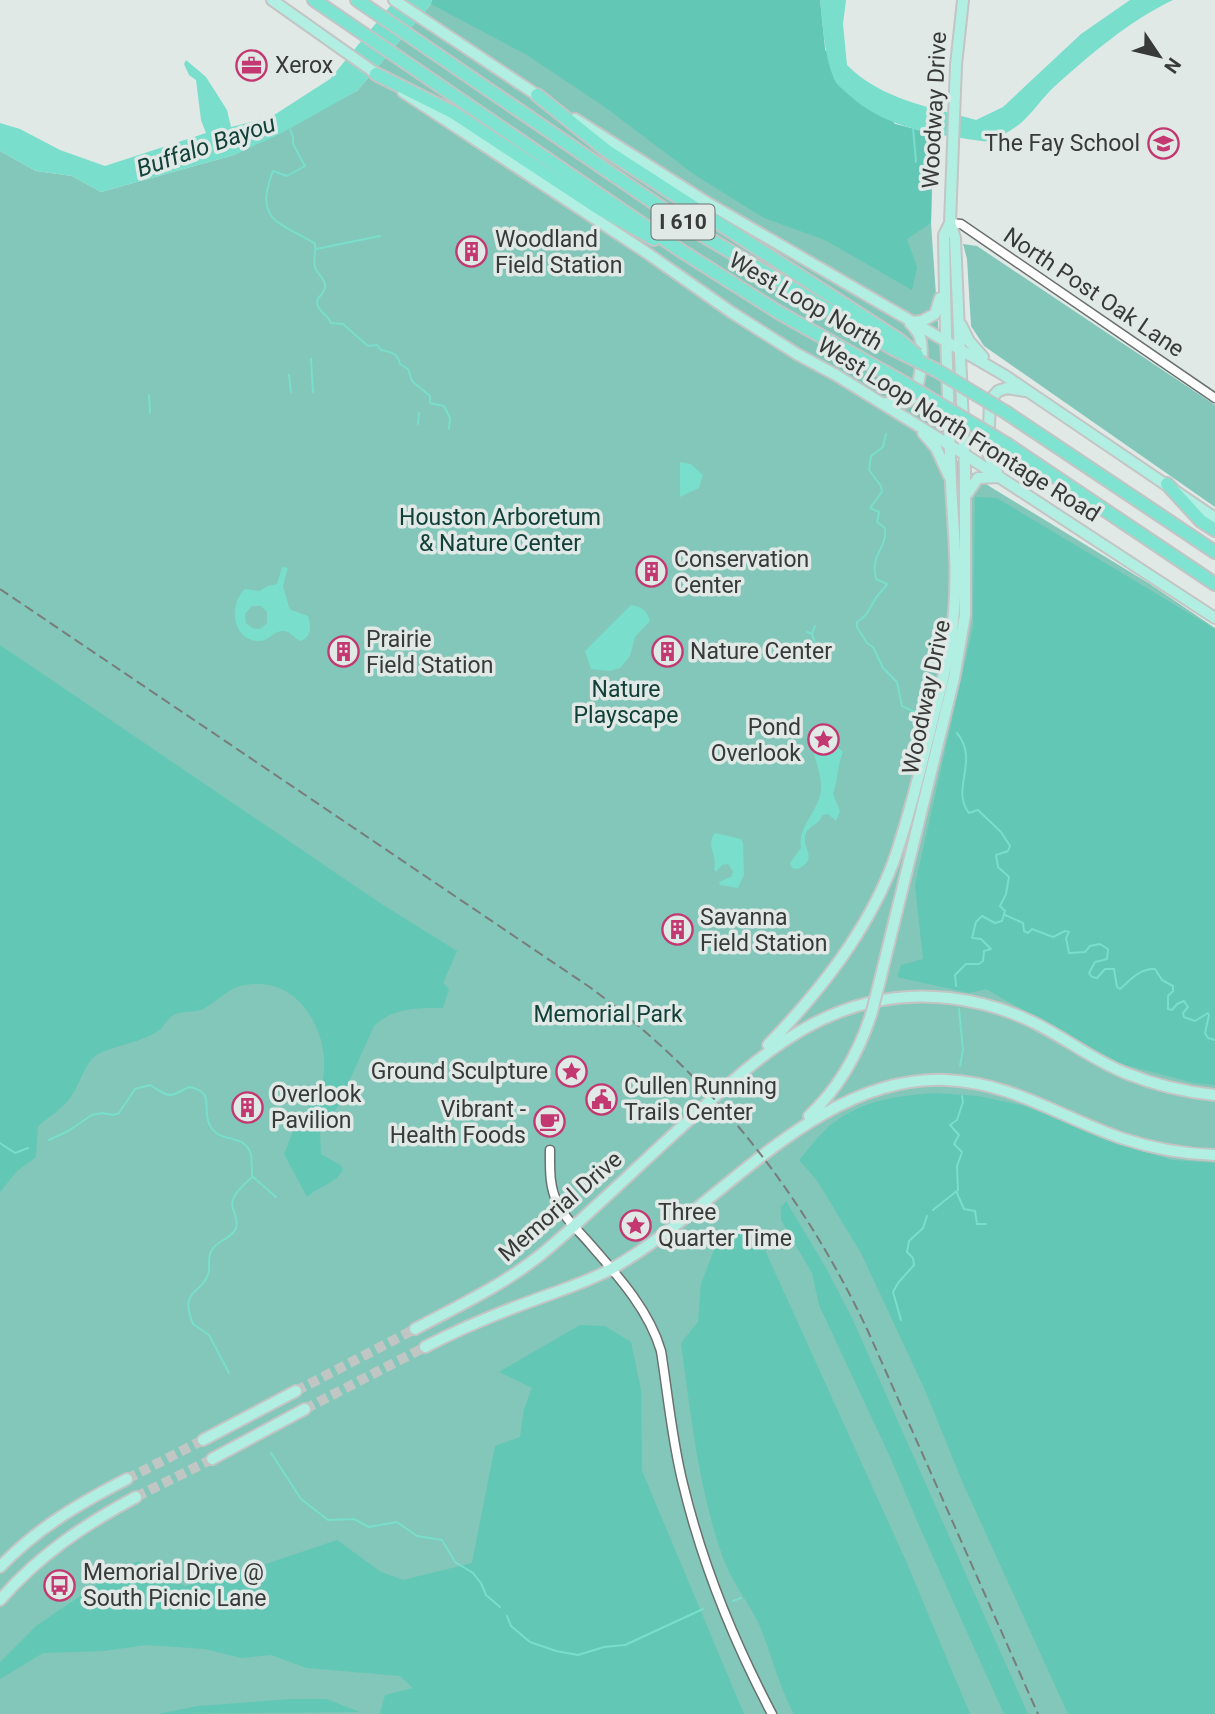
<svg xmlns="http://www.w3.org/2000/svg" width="1215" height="1714" viewBox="0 0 1215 1714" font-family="Roboto,sans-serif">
<rect width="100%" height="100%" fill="#e1e9e7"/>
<path fill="#82c7b9" d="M432,0H820L825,50L895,124L933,134L931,223L947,453L989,486L1150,584L1215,628V1714H0V151L36,171L72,176L101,192L234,155L357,91L431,4Z
M963,244L977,246L1215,405V507L984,346L971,326L967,259Z"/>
<path fill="#62c7b5" d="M432,0H820L825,50L895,124L933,134L931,223L907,239L917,267L912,290L825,240L764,218L695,175L602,105L527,55L431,4Z
M975,497L997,498L1215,629V1085L1194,1083L1118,1063L986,989L969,993L897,977L901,965L923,959L915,885L973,627Z
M0,645L383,905L457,951L443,983L449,989L443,1008C417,1008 394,1007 374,1026L337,1108L320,1133L321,1154L340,1165L343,1169C337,1184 318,1186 307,1197L284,1154C288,1146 290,1137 294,1129C303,1112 320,1098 323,1079C331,1032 298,974 244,985C228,988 217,1002 203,1009C193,1013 181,1010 172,1016C166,1020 164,1027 158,1031C144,1042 105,1047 94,1057C85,1064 78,1088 70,1098C62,1109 49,1117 38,1126L36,1157L17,1171L0,1192Z
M936,1093L978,1096L1025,1106L1116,1143L1172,1160L1215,1163V1714H1068L962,1481L925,1390L861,1253L816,1179L799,1160C809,1149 820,1133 832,1124C865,1099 897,1096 936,1093Z
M786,1201L826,1268L852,1318L1028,1714H1004L920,1528L891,1459L819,1305L812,1273L781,1220V1207Z
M748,1229L759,1237L906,1561L970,1714H794C778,1685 772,1654 759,1624C749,1603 734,1585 725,1563C699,1494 691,1416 681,1343L698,1322L701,1284L717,1242L729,1231Z
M580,1325L605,1326L631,1342L641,1390L642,1471L744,1714H380L385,1695L413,1688L400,1676L307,1668L271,1655L241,1658L205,1649L146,1645L103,1651L43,1653L0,1679V1662L36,1626L99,1583L138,1561L185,1586L257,1567L337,1540L381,1572L403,1580L472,1563L495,1446L520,1437L524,1409L532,1388L499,1372Z
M291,1699H326L360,1712L158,1714L198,1706Z"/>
<path fill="#79decb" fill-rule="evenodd" d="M395,0H432L431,4L357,91L280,134L234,155L101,192L72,176L36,171L0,151V123L20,129L60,150L105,166L206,133L201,120L196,80L189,75L184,64L186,60L206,77L227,110L231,127L271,117L330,79Z
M820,0H846L843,24L847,65C882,100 930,107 976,120L1003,107L1081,34L1130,0H1173C1129,21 1091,54 1055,86C1043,97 1034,111 1022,122C1012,131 1001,136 989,142C940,135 887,130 849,95C844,90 837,86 834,79C824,55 823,27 820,0Z
M680,462L691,464L703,475L699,488L680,497Z
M282,567L288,568L283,586L289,607L291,610L308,616C311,626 312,636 301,641C294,639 290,630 282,631C272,632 269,642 257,641C231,639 229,603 245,589L259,591L268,586L277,584ZM252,606H261L267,612V623L260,629L252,628L246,623L245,614Z
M631,605C642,607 647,610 650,621L635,637L630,656L620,668L610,671L591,669L585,651Z
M818,741L821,745L825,746L830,741L843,752C837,766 838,780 833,794L840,811L836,821L828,814C818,817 825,813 819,821C815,825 809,827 806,833C800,847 820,858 798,869L792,868L790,863L801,848C797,827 819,811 821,790C822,778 816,762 813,750Z
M715,833L741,839L743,843L744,875L738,888L720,885L719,882L732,876L733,871L728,864L722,865L716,872L714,869C718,856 705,845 715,833Z"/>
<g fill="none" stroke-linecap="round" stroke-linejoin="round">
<path stroke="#79decb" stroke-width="2" d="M913,128L916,162
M290,129L293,137V144L305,166L287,176L273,171C270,177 270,181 268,187C258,225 292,227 315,244C316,251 313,260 315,267C317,274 325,278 325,286C325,296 314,296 318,306C320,313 328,315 331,323L343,324L368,346L377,345L381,350C391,352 398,353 400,364L408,369L412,381L430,396V403L444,406L450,418L449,429
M316,249L380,236
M311,359L313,392
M289,375L291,392
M149,395L150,413
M418,424L419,413
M886,434L883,447L871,456L869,470L881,486L882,492L870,508L879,512L877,522L885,528C887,551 870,552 876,579L887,584C884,590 879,592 876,598C868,610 869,614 857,622V627L867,643L873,647L883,668L897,682L902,706L919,714
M815,626L812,634L807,632L812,634L820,658L827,661
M1005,915L1023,923L1024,931L1028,933L1032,929L1053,937L1065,931L1069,932L1066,938L1069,953L1085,952L1090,946L1100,944L1108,949L1107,959L1095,962L1089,973L1092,977L1097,978L1105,969H1114L1117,987L1120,989C1130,980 1140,968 1155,969L1162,980L1173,986V991L1168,996V1009L1172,1010L1177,1004L1184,1001L1188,1007L1183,1013L1184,1017L1195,1021L1208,1013L1209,1015L1205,1033L1208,1038L1215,1040
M956,986L955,975L966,964H979L983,961L984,951L991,949L981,939L972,938L976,922L982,916L995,923L1002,921L1005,911L1000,906L1006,894L1009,877L998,867L996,855L1008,851L1010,846L1001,832L978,810L969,813C950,789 980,761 957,733
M959,1009L963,1050L960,1066
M49,1140L68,1131L92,1115L102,1113L113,1115L119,1113L135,1089L150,1085C170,1097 167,1099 189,1087C218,1092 199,1111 212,1129C223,1143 246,1134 251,1155C252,1162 252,1170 252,1177C246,1183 238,1189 234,1197C228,1208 240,1217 236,1228C231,1240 217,1240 212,1250C207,1257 210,1264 209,1271C204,1295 178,1287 193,1324L209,1335L229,1373
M0,1143L15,1153L28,1148
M253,1177L276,1197
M957,1193L964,1209L975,1211L977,1224H986
M933,1210L958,1190L957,1166L962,1152L954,1144L959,1135L950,1125L957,1120L963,1102L962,1096
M901,1320L893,1292L898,1283L914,1265L913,1258L907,1252L909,1241L923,1228L927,1216
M271,1453L301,1499L328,1520L354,1519L369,1527L397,1522L417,1536L442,1540L455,1562L473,1573L481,1583L486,1595L500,1607
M733,1601L741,1598
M507,1616L511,1626L530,1642L556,1651L578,1655L604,1647L625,1645L703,1609"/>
<path stroke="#bfc6c4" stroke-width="10" stroke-dasharray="10 5" stroke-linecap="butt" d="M296,1391L415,1329
M305,1409L425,1347
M127,1479L203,1440
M136,1497L212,1459"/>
<defs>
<path id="minor" d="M950,223L961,224L1215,398
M550,1150C550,1167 549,1186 557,1202C564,1218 579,1231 590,1244C618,1276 649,1310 661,1351C668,1395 672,1441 683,1484C702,1563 734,1642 772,1714"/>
<path id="major" d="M272,0L381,77
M394,0L543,99
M403,92L647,253L731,312L797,354L836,375L964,454L1215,618
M575,119L706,202L1004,375L1215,518
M913,322L922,321L935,314L940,298
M961,325L969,341L983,357
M882,403C891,403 902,405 910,400C920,394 923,354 921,342C920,333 915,329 910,323
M923,433L936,448L949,476
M967,494L978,478L999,477L988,454L990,400L998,391L1007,388L1025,391
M879,984L954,678L965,615V470L955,238L950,223L956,65L963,0
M768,1045C819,992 867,932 893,863C908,821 918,778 929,735C939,694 951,653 954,611C958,568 953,526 951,484C948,401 945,318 944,235L950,223
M809,1116C839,1088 858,1054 871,1015
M415,1329C462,1304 510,1282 550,1247C597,1207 641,1163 687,1122C764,1051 836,985 949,998C975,1001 1002,1008 1026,1019C1061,1034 1091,1060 1128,1074C1155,1085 1186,1092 1215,1095
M425,1347C461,1328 498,1313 537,1299C561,1290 588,1282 611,1269C719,1209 814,1075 946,1080C1013,1083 1060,1117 1121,1138C1151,1148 1183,1154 1215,1155
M203,1440L296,1391
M212,1459L305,1409
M0,1567C37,1528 80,1503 127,1479
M0,1600C39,1555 84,1525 136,1497"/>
<path id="highway" d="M314,0L683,252L778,312L897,379
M357,0L694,230L894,349
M376,74L454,113L600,209L654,239
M537,95L607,151L899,340
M1007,413L1215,552
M1008,445L1215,584
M1167,484L1201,521L1215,530"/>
</defs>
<use href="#minor" stroke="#6a716f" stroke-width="11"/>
<use href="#major" stroke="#c3c4c4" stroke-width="14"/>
<use href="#highway" stroke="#c3c4c4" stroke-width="16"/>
<use href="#minor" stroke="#fff" stroke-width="8"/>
<use href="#major" stroke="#b2efe3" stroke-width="10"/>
<use href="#highway" stroke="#7ee4d1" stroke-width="12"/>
<path stroke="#787d7b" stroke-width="2" stroke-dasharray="10 5" stroke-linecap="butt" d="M0,589L591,988C714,1080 801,1191 867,1329L1038,1714"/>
<defs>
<path id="major-bridge" d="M871,1015L879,984"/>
<path id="highway-bridge" d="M899,340L917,355
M894,349L936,370L1007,413
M897,379L1008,445"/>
</defs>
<use href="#major-bridge" stroke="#c3c4c4" stroke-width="14" stroke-linecap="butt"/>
<use href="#highway-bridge" stroke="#c3c4c4" stroke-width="16" stroke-linecap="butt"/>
<use href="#major-bridge" stroke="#b2efe3" stroke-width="10"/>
<use href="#highway-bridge" stroke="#7ee4d1" stroke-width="12"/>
</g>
<defs>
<symbol id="office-ring" viewBox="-11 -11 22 22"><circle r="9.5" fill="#e1e9e7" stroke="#c33871" stroke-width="1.5"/><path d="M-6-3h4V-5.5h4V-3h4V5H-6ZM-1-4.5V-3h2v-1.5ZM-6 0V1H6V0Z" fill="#c33871"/></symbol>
<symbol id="school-ring" viewBox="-11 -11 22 22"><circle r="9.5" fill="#e1e9e7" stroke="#c33871" stroke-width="1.5"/><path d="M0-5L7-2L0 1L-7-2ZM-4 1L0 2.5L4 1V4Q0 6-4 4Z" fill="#c33871"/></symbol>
<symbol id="building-ring" viewBox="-11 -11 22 22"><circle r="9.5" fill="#e1e9e7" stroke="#c33871" stroke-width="1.5"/><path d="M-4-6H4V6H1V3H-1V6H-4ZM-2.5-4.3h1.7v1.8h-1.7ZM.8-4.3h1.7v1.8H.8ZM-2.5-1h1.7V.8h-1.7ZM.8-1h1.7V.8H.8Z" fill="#c33871"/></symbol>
<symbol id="sight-ring" viewBox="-11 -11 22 22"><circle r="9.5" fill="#e1e9e7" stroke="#c33871" stroke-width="1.5"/><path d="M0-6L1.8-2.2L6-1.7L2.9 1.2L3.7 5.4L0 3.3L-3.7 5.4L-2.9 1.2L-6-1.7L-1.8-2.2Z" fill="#c33871"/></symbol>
<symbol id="civic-ring" viewBox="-11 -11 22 22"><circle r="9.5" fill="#e1e9e7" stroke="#c33871" stroke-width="1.5"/><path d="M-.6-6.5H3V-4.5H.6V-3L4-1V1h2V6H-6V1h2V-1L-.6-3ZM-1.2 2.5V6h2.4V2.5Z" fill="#c33871"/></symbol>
<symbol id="cafe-ring" viewBox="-11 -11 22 22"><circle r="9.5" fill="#e1e9e7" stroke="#c33871" stroke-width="1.5"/><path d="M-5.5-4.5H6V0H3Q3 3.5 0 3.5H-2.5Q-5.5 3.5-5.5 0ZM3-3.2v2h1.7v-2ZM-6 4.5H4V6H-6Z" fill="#c33871"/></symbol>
<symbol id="bus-ring" viewBox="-11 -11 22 22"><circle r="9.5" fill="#e1e9e7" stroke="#c33871" stroke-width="1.5"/><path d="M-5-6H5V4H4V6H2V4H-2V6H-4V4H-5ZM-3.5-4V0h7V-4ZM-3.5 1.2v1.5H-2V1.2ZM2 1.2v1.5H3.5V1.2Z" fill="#c33871"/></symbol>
</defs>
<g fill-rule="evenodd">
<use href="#office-ring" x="234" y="48" width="35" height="35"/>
<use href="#school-ring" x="1146" y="126" width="35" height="35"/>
<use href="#building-ring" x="454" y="234" width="35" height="35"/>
<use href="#building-ring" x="634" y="554" width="35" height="35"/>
<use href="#building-ring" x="650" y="634" width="35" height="35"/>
<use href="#building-ring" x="326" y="634" width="35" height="35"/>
<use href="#sight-ring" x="806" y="722" width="35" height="35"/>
<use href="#building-ring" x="660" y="912" width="35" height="35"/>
<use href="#sight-ring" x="554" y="1054" width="35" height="35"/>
<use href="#civic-ring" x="584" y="1082" width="35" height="35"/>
<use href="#building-ring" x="230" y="1090" width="35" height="35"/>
<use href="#cafe-ring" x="532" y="1104" width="35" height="35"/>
<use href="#sight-ring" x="618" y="1208" width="35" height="35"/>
<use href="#bus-ring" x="42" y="1568" width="35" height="35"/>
</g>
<g text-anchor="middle" stroke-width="7" stroke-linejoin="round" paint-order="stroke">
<rect fill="#e1e9e7" stroke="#6a6e6d" stroke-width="2" x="651.5" y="204.5" width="63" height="35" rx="5"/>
<g font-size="21" font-weight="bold" fill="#373a39">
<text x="683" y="229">I 610</text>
</g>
<g font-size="23" fill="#373a39" stroke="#e1e9e7" text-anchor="start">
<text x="275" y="73">Xerox</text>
<text x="1140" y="151" text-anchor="end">The Fay School</text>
<text x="495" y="247">Woodland<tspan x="495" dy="26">Field Station</tspan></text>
<text x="674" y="567">Conservation<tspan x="674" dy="26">Center</tspan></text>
<text x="366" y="647">Prairie<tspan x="366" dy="26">Field Station</tspan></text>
<text x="690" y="659">Nature Center</text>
<text x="801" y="735" text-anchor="end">Pond<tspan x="801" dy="26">Overlook</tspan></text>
<text x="700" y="925">Savanna<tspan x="700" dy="26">Field Station</tspan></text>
<text x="548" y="1079" text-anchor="end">Ground Sculpture</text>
<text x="624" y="1094">Cullen Running<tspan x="624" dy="26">Trails Center</tspan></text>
<text x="271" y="1102">Overlook<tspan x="271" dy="26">Pavilion</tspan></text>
<text x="526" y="1117" text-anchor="end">Vibrant -<tspan x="526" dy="26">Health Foods</tspan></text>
<text x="658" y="1220">Three<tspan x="658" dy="26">Quarter Time</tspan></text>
<text x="83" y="1580">Memorial Drive @<tspan x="83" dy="26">South Picnic Lane</tspan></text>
</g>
<g font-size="23" fill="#373a39" stroke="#e1e9e7">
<text transform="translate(934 110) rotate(-87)" y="8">Woodway Drive</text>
<text transform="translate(1094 292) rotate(34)" y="8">North Post Oak Lane</text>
<text transform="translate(806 301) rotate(30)" y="8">West Loop North</text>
<text transform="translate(959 429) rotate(32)" y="8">West Loop North Frontage Road</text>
<text transform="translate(926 697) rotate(-78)" y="8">Woodway Drive</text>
<text transform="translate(560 1206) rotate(-41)" y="8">Memorial Drive</text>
</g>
<g font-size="23" fill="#114038" stroke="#e1e9e7">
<text x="500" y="525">Houston Arboretum<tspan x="500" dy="26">&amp; Nature Center</tspan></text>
<text x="626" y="697">Nature<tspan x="626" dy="26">Playscape</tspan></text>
<text x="608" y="1022">Memorial Park</text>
</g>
<g font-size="24" font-style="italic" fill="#124139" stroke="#e1e9e7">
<text transform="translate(206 146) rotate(-19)" y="8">Buffalo Bayou</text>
</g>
</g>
<g transform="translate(1159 56) rotate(125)" stroke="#e1e9e7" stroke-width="5" paint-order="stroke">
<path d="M0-5L12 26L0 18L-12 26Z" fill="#373a39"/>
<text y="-10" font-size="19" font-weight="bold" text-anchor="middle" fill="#373a39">N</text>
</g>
</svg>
